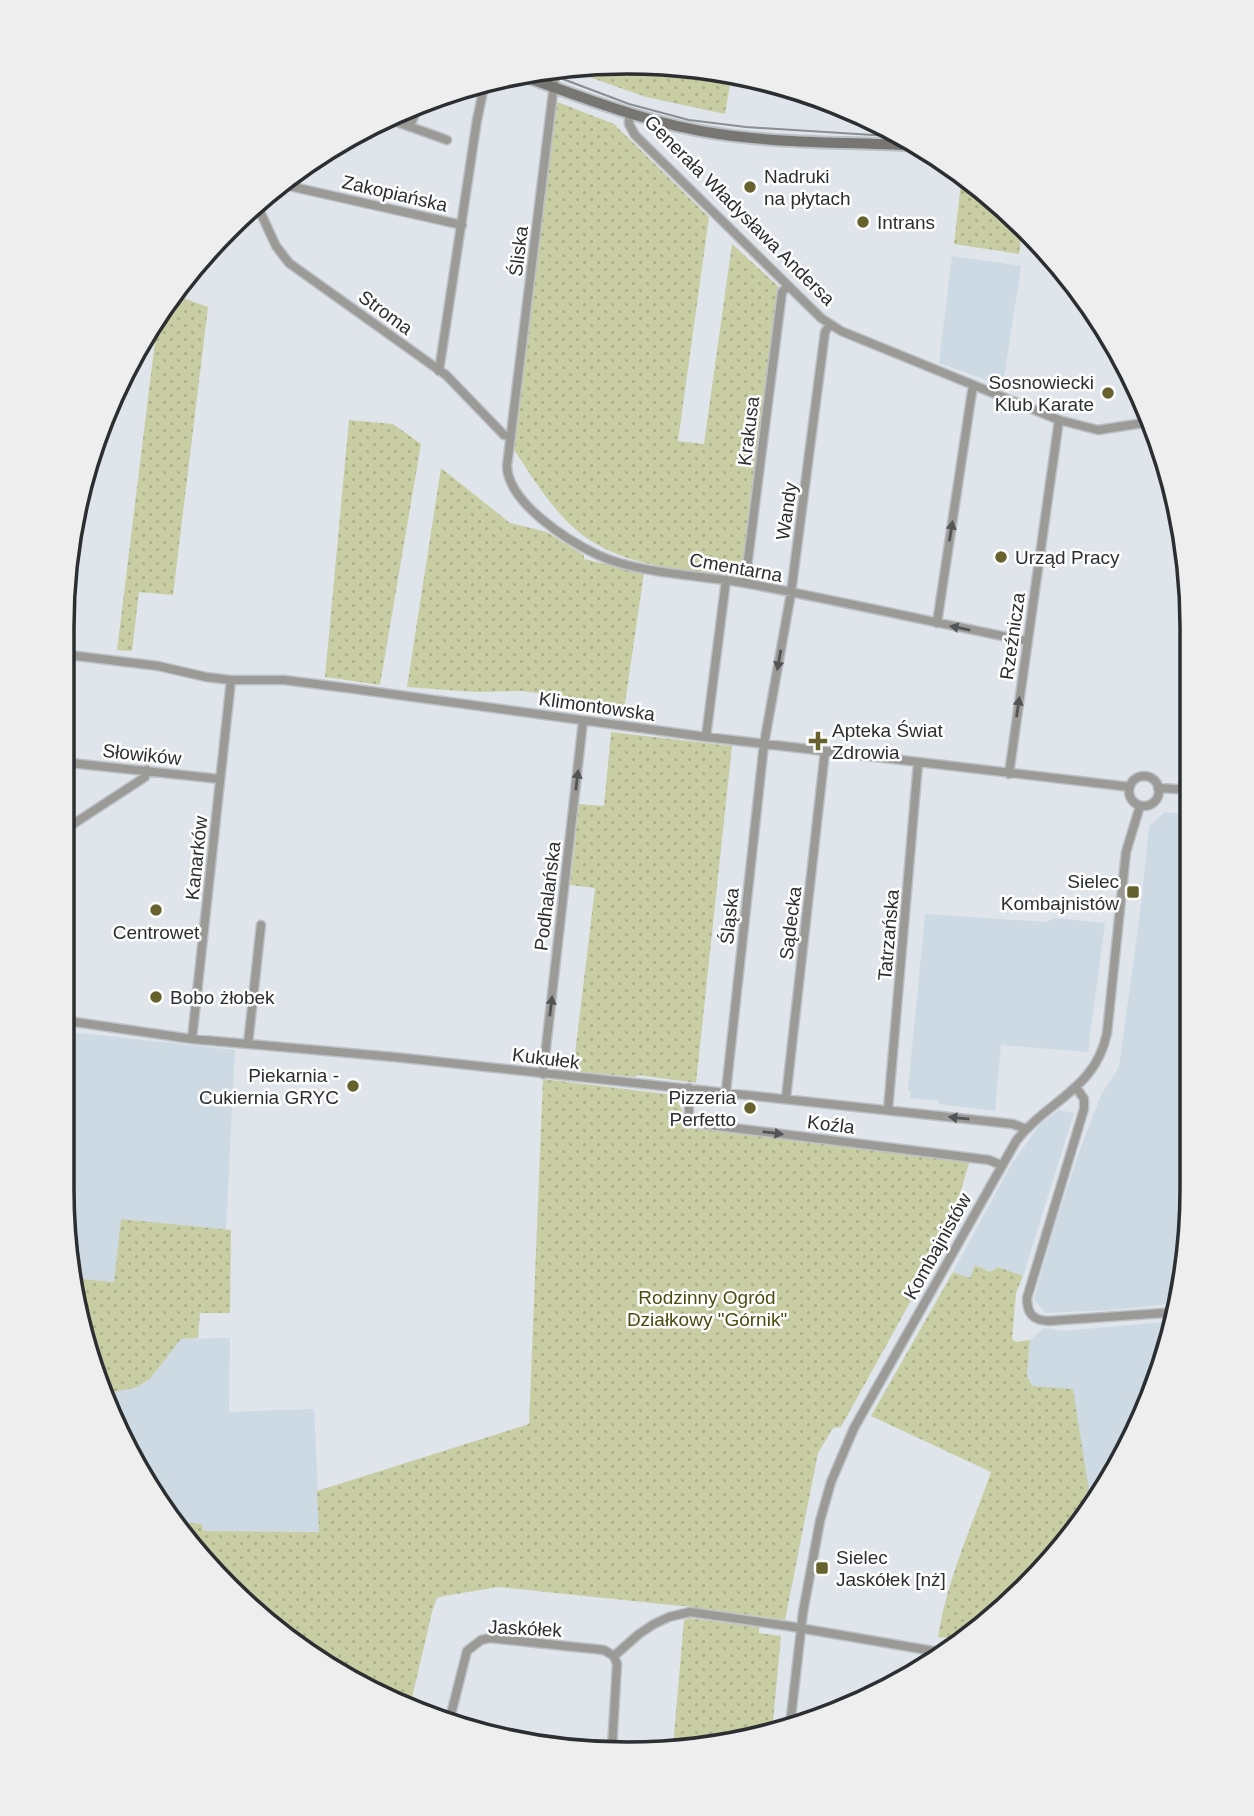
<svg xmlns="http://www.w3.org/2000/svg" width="1254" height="1816" viewBox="0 0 1254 1816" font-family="Arial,sans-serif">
<defs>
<pattern id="grass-dots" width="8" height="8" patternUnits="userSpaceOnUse" patternTransform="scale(1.75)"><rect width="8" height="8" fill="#c8cda3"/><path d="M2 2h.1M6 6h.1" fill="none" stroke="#acb08d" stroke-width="1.8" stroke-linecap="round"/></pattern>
</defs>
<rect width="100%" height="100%" fill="#dfe5eb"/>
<path fill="#cddae4" d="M952,256L1021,266L1003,386L939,363Z
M1165,812L1193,815V1189L1182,1300L1181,1303L1109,1310L1045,1313L1034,1299L1052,1235L1077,1158L1101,1095L1119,1067L1141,905L1149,826Z
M925,914L1046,922L1054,918L1105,923L1088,1052L1001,1045L995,1111L939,1104V1101L910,1098L911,1091L908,1090Z
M61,1031L235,1050L226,1230L122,1219L114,1282L73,1278L61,1189Z
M1059,1110L1074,1113L1023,1276L998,1268L970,1278L953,1272L1011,1165L1040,1124Z
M1175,1321L1150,1406L1097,1504L1027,1589L956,1640L949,1639L942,1632L1027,1376L1030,1340L1044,1328L1063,1331Z
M230,1338L229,1412L314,1409L320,1532L202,1531V1524L172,1521L156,1503L107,1393L135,1388L150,1379L181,1339Z"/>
<path fill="url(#grass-dots)" d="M627,61L732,72L725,114L646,97L563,68Z
M555,101L614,124L709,217L678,441L704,444L732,244L779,287L743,574L741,578C688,570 625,568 581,534C553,512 534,479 514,450Z
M962,174L1027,227L1037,241L1021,240L1019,254L954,244Z
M175,295L208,307L173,595L139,592L132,651L117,650L158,317Z
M349,420L393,424L421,444L380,685L325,677Z
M441,468L510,523L547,532L584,555V559L644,573L623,717L592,712L593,700L521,691L476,692L407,687Z
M611,732L732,746L696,1083L638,1075L635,1077L573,1071L595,888L570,885L579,804L604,806Z
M543,1079L674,1095L682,1110V1127L970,1160L948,1234L841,1427L833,1428L818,1453L785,1620L691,1607L498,1587L444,1596L437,1598L432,1612L409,1711L254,1615L172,1521L202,1524L203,1531L319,1532L317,1491L529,1424Z
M121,1219L231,1230L230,1313H200L198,1338L181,1339L150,1379L135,1388L107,1393L81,1336L73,1278L114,1282Z
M975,1265L990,1272L998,1267L1023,1276L1016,1293L1012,1339L1016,1342L1030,1340L1027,1376L1032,1386L1073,1389L1092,1510L1085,1519L1070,1523L1072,1535L1027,1589L957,1639L938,1637C947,1579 972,1526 991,1472L871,1416L953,1272L970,1278Z
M689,1618L759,1627V1633L781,1636L772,1732L737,1744L673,1746L684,1620Z"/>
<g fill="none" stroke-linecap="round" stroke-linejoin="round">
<defs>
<path id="street" d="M556,68L507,466C508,503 568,541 598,555C639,574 700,575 745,583C839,601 933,622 1027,641
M629,114V124L635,135L821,318L841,331L1059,420L1098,430L1150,422
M386,118L447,140
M410,127L419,102
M280,184L462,225
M256,203L276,246L289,263L446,375L504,435L511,437
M439,371L477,120L485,82
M745,583L782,292L788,286
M937,623L973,385
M61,654L158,666L206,677L231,680H284L347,688L706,737L1130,787
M706,737L726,580
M61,762L220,779
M1009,774L1059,420
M1129 791a15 15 0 1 1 30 0a15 15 0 1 1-30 0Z
M1158,788L1193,790
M61,832L136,783L145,777L147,770
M61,1020L192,1039L394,1057L1013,1124L1026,1129
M192,1039L231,680
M248,1044L261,925
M543,1074L583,721
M1076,1087L1084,1099V1109L1027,1298C1027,1314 1033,1320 1048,1321L1178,1312
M689,1088V1117L694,1123L989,1160L1001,1165
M726,1091L764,744L791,593L825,332L830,324
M786,1098L825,751
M888,1110L918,763
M449,1722L467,1651L481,1640L490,1638L604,1650L614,1656
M790,1726L803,1612L820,1521L831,1482L854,1428L1016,1141C1048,1100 1096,1089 1107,1033L1126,852L1140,806
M612,1748L617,1664L614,1656L639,1634L654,1624L669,1617L690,1612L788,1626L939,1652"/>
<path id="secondary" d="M514,73C582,97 648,124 719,134C786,144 855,142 922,146"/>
</defs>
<use href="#street" stroke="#bbc1c6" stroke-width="11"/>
<use href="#secondary" stroke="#bbc1c6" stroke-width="14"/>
<use href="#street" stroke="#9b9a97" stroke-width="8"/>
<use href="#secondary" stroke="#787672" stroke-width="10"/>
<path stroke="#8a8e92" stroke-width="2" d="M539,70L629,104L689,120L746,127L905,137"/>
</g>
<defs><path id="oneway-solid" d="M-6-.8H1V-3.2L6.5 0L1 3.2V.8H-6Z" transform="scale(1.75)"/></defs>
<g fill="#535455">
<use href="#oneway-solid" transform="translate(951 531) rotate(-81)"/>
<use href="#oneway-solid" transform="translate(960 628) rotate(-168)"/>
<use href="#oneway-solid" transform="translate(779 660) rotate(100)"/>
<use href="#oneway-solid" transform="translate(1018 707) rotate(-82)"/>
<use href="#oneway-solid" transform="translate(577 780) rotate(-83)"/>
<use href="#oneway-solid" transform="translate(551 1006) rotate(-83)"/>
<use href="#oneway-solid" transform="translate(959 1118) rotate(-174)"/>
<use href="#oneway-solid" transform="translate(773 1133) rotate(7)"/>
</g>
<g fill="#66612d" stroke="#fff" stroke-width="2.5">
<circle cx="750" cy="187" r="7"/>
<circle cx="863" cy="222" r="7"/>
<circle cx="1108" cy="393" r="7"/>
<circle cx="1001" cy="557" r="7"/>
<path d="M814.5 730.5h7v7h7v7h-7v7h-7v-7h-7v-7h7z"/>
<rect x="1126" y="885" width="14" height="14" rx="3.5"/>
<circle cx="156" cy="910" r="7"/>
<circle cx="156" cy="997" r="7"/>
<circle cx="353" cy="1086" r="7"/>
<circle cx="750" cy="1108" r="7"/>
<rect x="815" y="1561" width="14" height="14" rx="3.5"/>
</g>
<g text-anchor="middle" stroke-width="5" stroke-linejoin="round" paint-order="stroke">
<g font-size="19" fill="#2c2f31" stroke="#fff" text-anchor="start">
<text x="764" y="183">Nadruki<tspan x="764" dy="22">na płytach</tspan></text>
<text x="877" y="229">Intrans</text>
<text x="1094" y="389" text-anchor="end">Sosnowiecki<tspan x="1094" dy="22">Klub Karate</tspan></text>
<text x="1015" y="564">Urząd Pracy</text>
<text x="832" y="737">Apteka Świat<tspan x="832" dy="22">Zdrowia</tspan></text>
<text x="1119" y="888" text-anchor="end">Sielec<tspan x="1119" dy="22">Kombajnistów</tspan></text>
<text x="156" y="939" text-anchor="middle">Centrowet</text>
<text x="170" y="1004">Bobo żłobek</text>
<text x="339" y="1082" text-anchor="end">Piekarnia -<tspan x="339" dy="22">Cukiernia GRYC</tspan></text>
<text x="736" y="1104" text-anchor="end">Pizzeria<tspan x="736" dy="22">Perfetto</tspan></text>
<text x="836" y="1564">Sielec<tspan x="836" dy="22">Jaskółek [nż]</tspan></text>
</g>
<g font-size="19" fill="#2c2f31" stroke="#fff">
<text transform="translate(395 193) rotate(13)" y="7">Zakopiańska</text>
<text transform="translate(740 210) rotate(45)" y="7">Generała Władysława Andersa</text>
<text transform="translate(518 251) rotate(-83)" y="7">Śliska</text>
<text transform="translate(386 312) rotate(36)" y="7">Stroma</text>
<text transform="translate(748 431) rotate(-83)" y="7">Krakusa</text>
<text transform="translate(786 511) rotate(-82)" y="7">Wandy</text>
<text transform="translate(736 567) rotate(10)" y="7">Cmentarna</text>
<text transform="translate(1012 636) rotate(-82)" y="7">Rzeźnicza</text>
<text transform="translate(597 706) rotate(8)" y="7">Klimontowska</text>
<text transform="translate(142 754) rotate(6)" y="7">Słowików</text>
<text transform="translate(196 858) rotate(-84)" y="7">Kanarków</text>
<text transform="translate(547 896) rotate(-83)" y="7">Podhalańska</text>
<text transform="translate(729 916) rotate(-84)" y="7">Śląska</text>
<text transform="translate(790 923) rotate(-83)" y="7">Sądecka</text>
<text transform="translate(888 935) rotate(-85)" y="7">Tatrzańska</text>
<text transform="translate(546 1058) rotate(7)" y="7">Kukułek</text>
<text transform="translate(831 1124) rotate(7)" y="7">Koźla</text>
<text transform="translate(937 1246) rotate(-61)" y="7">Kombajnistów</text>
<text transform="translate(525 1628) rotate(3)" y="7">Jaskółek</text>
</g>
<g font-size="19" fill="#494d0f" stroke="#fff">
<text x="707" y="1304">Rodzinny Ogród<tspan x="707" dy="22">Działkowy "Górnik"</tspan></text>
</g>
</g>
<path d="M0 0H1254V1816H0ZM627 74H627A553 553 0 0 1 1180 627V1189A553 553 0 0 1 627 1742H627A553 553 0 0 1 74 1189V627A553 553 0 0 1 627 74Z" fill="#eeeeef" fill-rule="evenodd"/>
<path fill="none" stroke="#2c2f31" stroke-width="3.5" d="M627 74H627A553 553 0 0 1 1180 627V1189A553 553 0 0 1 627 1742H627A553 553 0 0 1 74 1189V627A553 553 0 0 1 627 74Z"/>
</svg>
